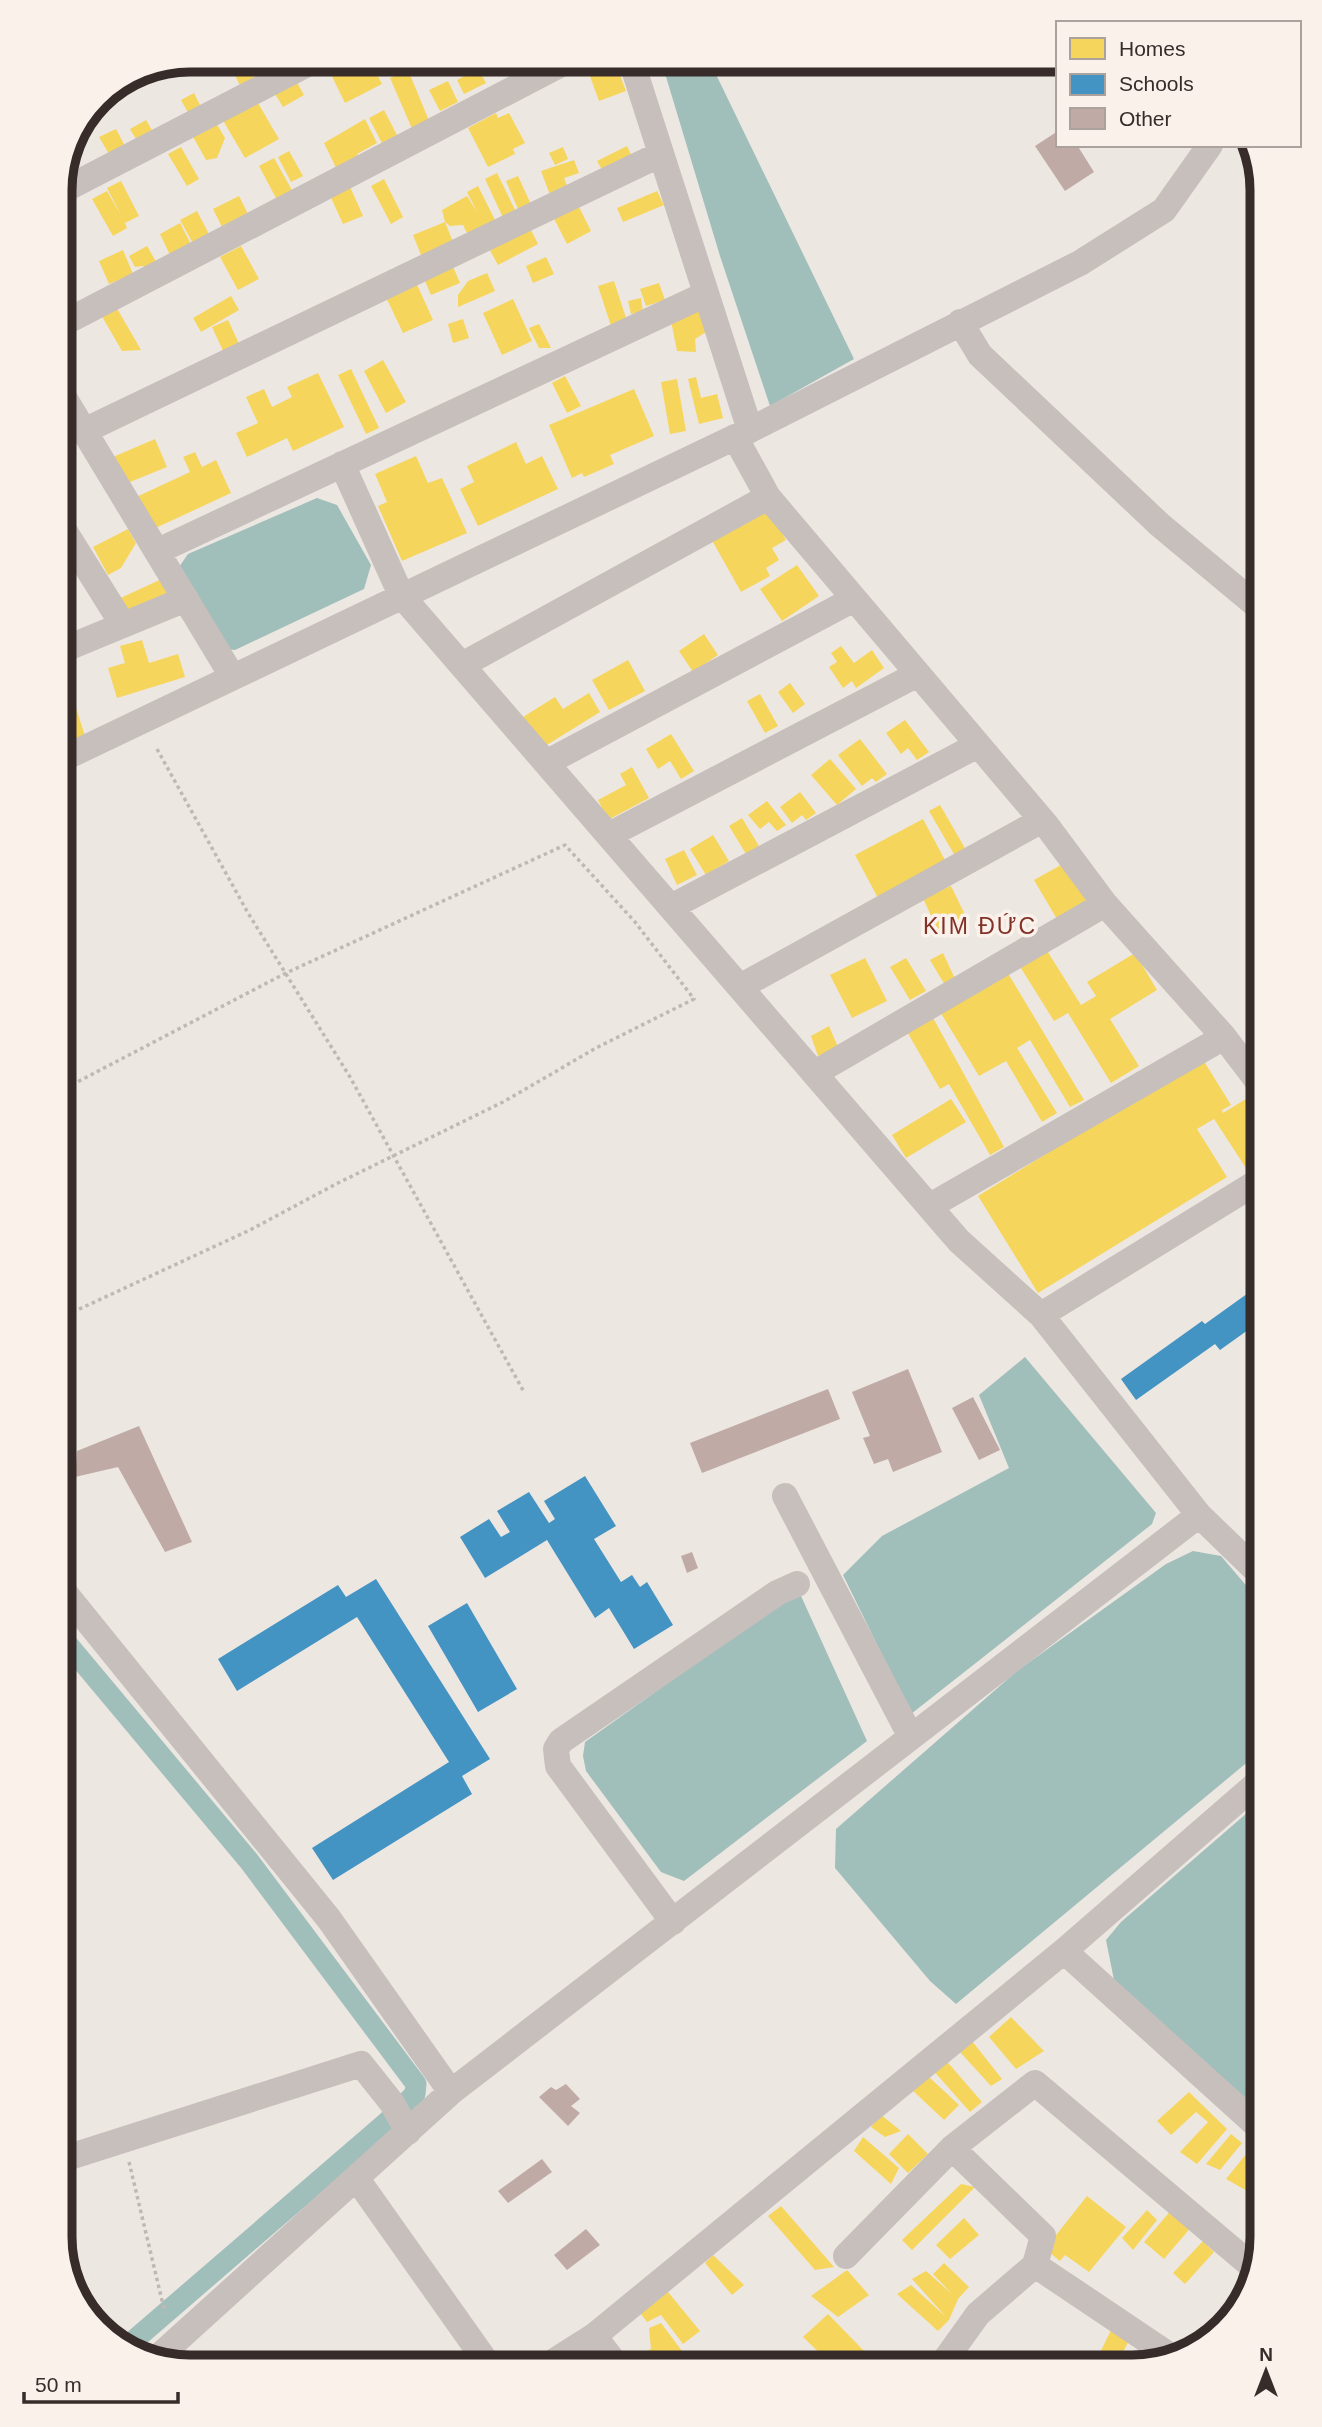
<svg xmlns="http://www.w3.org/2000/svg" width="1322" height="2427" viewBox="0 0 1322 2427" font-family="Helvetica,sans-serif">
<rect width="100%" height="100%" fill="#ede7e2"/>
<path fill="#a0beba" d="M661,60H709L854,359L770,406L720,256Z
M317,498L337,505L371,565L364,589L235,650L223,649L179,567L188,554Z
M1025,1357L1156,1513L1152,1524L911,1714L843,1575L882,1536L1009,1468L979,1395Z
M1193,1551L1221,1556L1262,1604V1750L956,2004L930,1981L835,1868L836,1829L1017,1671L1166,1564Z
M801,1596L867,1741L684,1881L661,1872L586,1771L583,1756L585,1742L782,1602Z
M1262,1800V2114L1115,1985L1106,1940L1121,1922Z"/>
<path fill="#f6d55c" d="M258,60H264L273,79L258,85L249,64Z
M336,60L353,67L372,64L382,84L345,103L326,64Z
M416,60H446L425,73Z
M584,60H614L626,91L599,101Z
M247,65L257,85L243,92L233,71Z
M478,69L486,83L464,94L457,80Z
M408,70L430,123L413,131L390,78Z
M294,77L304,95L283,107L272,89Z
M448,81L458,102L440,111L429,90Z
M194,93L203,111L191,118L181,100Z
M255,98L279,139L245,158L221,117Z
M384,110L400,141L385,149L369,118Z
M496,113L498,118L509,113L525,143L513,149L515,154L488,167L468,128Z
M365,119L377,143L357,154L362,163L339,174L324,143Z
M146,120L156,137L140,146L130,129Z
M215,121L225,138L217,158L206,160L192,135Z
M116,129L125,146L109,154L99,137Z
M627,146L634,161L605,175L597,161Z
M181,147L199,179L187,186L168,154Z
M563,147L568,159L555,165L549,153Z
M289,151L303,176L291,182L278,157Z
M274,158L293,192L277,200L259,166Z
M574,160L579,173L564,178L571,196L553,203L541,171Z
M497,173L518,216L505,222L485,179Z
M518,176L534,211L521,216L506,181Z
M384,179L403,217L391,224L371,186Z
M347,180L363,216L343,224L327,189Z
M121,181L139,216L125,223L127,228L113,236L92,199L107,191L122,217L107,188Z
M478,186L497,224L470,239L463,225L450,226L445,222L442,210L467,196L477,212L467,192Z
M657,191L664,205L623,222L617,208Z
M239,196L250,218L224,231L213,209Z
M576,201L591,231L567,244L551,213Z
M197,211L211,238L195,247L180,220Z
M445,222L455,247L423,260L413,235Z
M527,222L538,244L498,265L486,243Z
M180,223L193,248L172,259L160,234Z
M60,233L72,259L60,264Z
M147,246L158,265L149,271L143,266L135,267L129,256Z
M241,246L259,279L238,290L220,257Z
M123,250L133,274L109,284L99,261Z
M546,257L554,274L533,283L526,266Z
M451,262L460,283L431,295L422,274Z
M487,273L495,291L458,307V295L468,281Z
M414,278L433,320L403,333L383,291Z
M614,281L627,321L611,326L598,286Z
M659,283L665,300L646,306L640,289Z
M67,287L78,309L60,318V290Z
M231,296L239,310L201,332L193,318Z
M641,298L643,311L631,314L628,301Z
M513,299L532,341L502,355L483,313Z
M701,304L706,332L695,339L696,352L677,351L670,316Z
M115,305L141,350L122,351L100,313Z
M463,319L469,338L453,343L448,324Z
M228,320L242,350L224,353L212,327Z
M539,324L551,348H539L529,328Z
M383,360L406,402L386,413L364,371Z
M351,369L379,428L366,434L338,375Z
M318,373L344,427L293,451L287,438L247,457L236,433L258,423L246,397L264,389L272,407L292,397L287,387Z
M565,376L581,406L567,413L552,383Z
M696,377L701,398L717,394L723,418L699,424L688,379Z
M677,379L686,431L670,434L661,382Z
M634,389L654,436L610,455L614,464L584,477L582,473L572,478L549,425Z
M155,439L167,467L125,484L113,457Z
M516,442L526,464L542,456L558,489L478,526L460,489L474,482L467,466Z
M195,452L202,467L216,460L231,493L147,532L132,499L190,472L183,457Z
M416,456L428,483L442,478L467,533L402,561L378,506L387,502L375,474Z
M765,504L786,540L772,548L779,560L766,568L770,576L741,592L709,535Z
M128,529L136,543L121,568L108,575L93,547Z
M797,565L819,596L782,621L760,589Z
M164,578L172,596L122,619L114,601Z
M704,634L718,655L693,672L679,651Z
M142,640L149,663L178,654L185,677L117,698L108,668L125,663L120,646Z
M841,646L854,663L872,650L884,668L856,688L852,681L843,688L829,667L837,662L831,653Z
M628,660L645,691L609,710L592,680Z
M790,683L805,704L793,713L778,692Z
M70,689L85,736L60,744V693Z
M589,693L600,712L542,748L523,717L555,697L563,709Z
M760,694L778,726L765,733L747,701Z
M905,720L929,752L917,760L908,748L901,754L886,733Z
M671,734L694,771L681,779L670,761L658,769L646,749Z
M860,739L887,774L876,782L872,778L862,786L838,755Z
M830,759L856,789L837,805L811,775Z
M632,767L649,798L608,820L598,800L626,785L620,774Z
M800,792L816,813L806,820L802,815L792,823L780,807Z
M767,801L786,825L777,831L769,822L760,829L748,815Z
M940,805L966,850L955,856L929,811Z
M742,818L759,846L746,854L729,826Z
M923,819L946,862L878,898L855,855Z
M713,835L729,861L706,875L690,849Z
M684,850L697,875L677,885L665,859Z
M1068,861L1094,908L1061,926L1034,880Z
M951,886L970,925L940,936L923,898Z
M1046,949L1081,1005L1096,996L1087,982L1135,953L1157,990L1110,1019L1139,1066L1111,1083L1068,1013L1054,1021L1019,965Z
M943,953L957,983L946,987L930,960Z
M865,958L887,1001L852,1018L830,975Z
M906,958L926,991L910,1000L890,967Z
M1006,970L1084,1100L1070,1107L1030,1040L1017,1048L1057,1113L1042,1122L1006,1061L979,1076L939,1010Z
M932,1016L1004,1147L990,1155L949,1084L940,1089L906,1030Z
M829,1026L838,1047L818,1056L811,1036Z
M1202,1058L1231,1105L1222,1110L1223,1113L1259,1091L1262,1097V1162L1248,1171L1214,1119L1197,1129L1227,1177L1038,1293L978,1196Z
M951,1099L966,1122L906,1158L892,1135Z
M1011,2017L1044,2051L1016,2069L989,2037Z
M972,2041L1002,2079L991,2086L960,2052Z
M943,2057L982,2102L970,2112L931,2068Z
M920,2078H930L959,2105L944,2120L910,2088Z
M1189,2092L1227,2129L1197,2164L1180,2152L1208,2122L1196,2112L1171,2135L1157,2121Z
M880,2114L901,2131L885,2137L871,2127Z
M908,2134L928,2154L908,2173L889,2154Z
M1231,2134L1242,2143L1220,2170L1206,2164Z
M863,2137L899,2168L891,2184L854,2151Z
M1251,2148L1262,2158V2171L1249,2192L1226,2179Z
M961,2184L975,2187L912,2250L902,2240Z
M1087,2196L1126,2227L1089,2272L1065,2255L1060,2261L1045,2249Z
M781,2206L834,2267L815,2270L768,2216Z
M1173,2208L1193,2225L1164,2259L1144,2242Z
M1147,2210L1157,2220L1133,2250L1122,2238Z
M964,2218L979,2235L950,2259L936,2245Z
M1203,2241L1214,2252L1185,2284L1173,2273Z
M713,2255L744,2285L732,2295L705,2263Z
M944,2263L969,2287L958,2299L949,2320L938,2331L897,2294L911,2285L946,2317L912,2279L926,2271L952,2294L933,2274Z
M847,2270L869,2295L838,2317L811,2296Z
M668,2292L700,2331L683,2344L661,2315L647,2322L640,2313Z
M828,2314L867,2354L852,2367H834L803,2337Z
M661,2323L682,2351L661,2367H650L647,2362L644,2367H626L623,2362L651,2349L649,2328Z
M1113,2326L1132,2335L1115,2367H1099L1094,2365Z
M1054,2352L1070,2367H1040Z"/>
<path fill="#4393c3" d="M1251,1291L1262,1307V1320L1220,1350L1215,1344L1136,1400L1121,1379L1202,1321L1205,1324Z
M585,1476L616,1526L594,1539L621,1582L632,1575L640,1587L647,1582L673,1625L634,1649L609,1608L595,1618L547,1540L485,1578L460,1537L489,1519L501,1537L510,1532L497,1511L529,1492L549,1523L555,1519L544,1501Z
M376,1579L490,1759L462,1776L472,1794L333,1880L312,1848L449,1762L357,1617L237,1691L218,1659L338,1585L346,1597Z
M467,1603L517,1689L478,1712L428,1626Z"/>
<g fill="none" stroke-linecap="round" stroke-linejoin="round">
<path stroke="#a0beba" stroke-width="21" d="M60,1635L249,1861L416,2084L415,2094L387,2122L125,2348"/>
</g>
<path fill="#c0aaa5" d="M1058,131V145H1077L1094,172L1065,191L1035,146Z
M908,1369L942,1452L893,1472L888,1459L874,1464L863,1438L870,1436L852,1392Z
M828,1389L840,1419L702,1473L690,1443Z
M973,1397L1000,1450L979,1460L952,1408Z
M139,1426L192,1542L165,1552L118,1467L75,1477L77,1451Z
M692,1552L698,1568L687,1573L681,1556Z
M566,2084L580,2099L571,2106L580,2113L568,2126L539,2097L551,2087L556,2090Z
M542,2159L552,2172L508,2203L498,2191Z
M586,2229L600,2245L567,2270L554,2255Z"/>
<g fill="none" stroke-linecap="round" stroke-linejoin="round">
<path stroke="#bfb8b4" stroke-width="3.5" stroke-dasharray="3.5 3.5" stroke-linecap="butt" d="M157,749L248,913L350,1077L524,1392
M60,1318L250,1230L336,1184L505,1101L596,1048L694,999L635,922L565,845L286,973L60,1091
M129,2162L165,2313"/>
<path stroke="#c6bfbc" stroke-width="26" d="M631,60L750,430
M60,192L315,60
M960,322L980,355L1160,525L1262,610
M60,325L569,60
M60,391L232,676
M86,430L661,154
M342,464L401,595L959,1241L1041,1315L1199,1515L1262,1576
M768,497L1047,826L1105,904L1224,1037L1262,1087
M60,524L123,625
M158,551L706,294
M60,651L186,599
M462,665L768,497L735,437
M60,760L750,430L1080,263L1164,210L1210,145
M546,763L854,599
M609,835L918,674
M671,907L978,745
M740,987L1042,820
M815,1073L1105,904
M930,1206L1224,1037
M1041,1315L1262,1179
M785,1496L911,1737
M60,1587L329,1919L451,2092
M673,1922L558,1766L556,1749L561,1741L777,1593L797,1584
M1064,1951L1262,2130
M952,2148L1035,2083L1253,2267
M60,2160L361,2064L392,2103L408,2132
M357,2179L490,2367
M846,2256L952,2148L1043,2236L1035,2265L1175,2359
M594,2336L618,2367
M156,2359L451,2092L1199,1515
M545,2367L594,2336L1064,1951L1262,1779
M940,2367L978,2314L1035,2265"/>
</g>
<g text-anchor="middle" stroke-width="7" stroke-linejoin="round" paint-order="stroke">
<g font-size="23" letter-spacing="2" fill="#813227" stroke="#f9f1ea">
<text x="980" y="934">KIM ĐỨC</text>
</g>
</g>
<path d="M0 0H1322V2427H0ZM190 72H1132A118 118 0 0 1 1250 190V2237A118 118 0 0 1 1132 2355H190A118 118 0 0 1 72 2237V190A118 118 0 0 1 190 72Z" fill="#f9f1ea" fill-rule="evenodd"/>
<path fill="none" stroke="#372c2a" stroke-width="9" d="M190 72H1132A118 118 0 0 1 1250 190V2237A118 118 0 0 1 1132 2355H190A118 118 0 0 1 72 2237V190A118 118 0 0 1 190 72Z"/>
<rect x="1056" y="21" width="245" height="126" fill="#f9f1ea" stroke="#aba29d" stroke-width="2"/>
<rect x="1070" y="38" width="35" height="21" fill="#f6d55c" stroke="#aba29d" stroke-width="2"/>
<text x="1119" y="56" font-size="21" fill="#372c2a">Homes</text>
<rect x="1070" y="74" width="35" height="21" fill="#4393c3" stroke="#aba29d" stroke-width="2"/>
<text x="1119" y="91" font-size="21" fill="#372c2a">Schools</text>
<rect x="1070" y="108" width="35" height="21" fill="#c0aaa5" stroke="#aba29d" stroke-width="2"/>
<text x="1119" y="126" font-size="21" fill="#372c2a">Other</text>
<g transform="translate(1266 2371)" stroke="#f9f1ea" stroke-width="5" paint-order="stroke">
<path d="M0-5L12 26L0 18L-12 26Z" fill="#372c2a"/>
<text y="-10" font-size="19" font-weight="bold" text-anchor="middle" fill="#372c2a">N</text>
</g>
<path d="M24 2392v10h154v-10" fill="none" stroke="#372c2a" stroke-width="3.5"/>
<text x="35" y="2392" font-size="21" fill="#372c2a" stroke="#f9f1ea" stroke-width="5" paint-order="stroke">50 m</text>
</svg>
